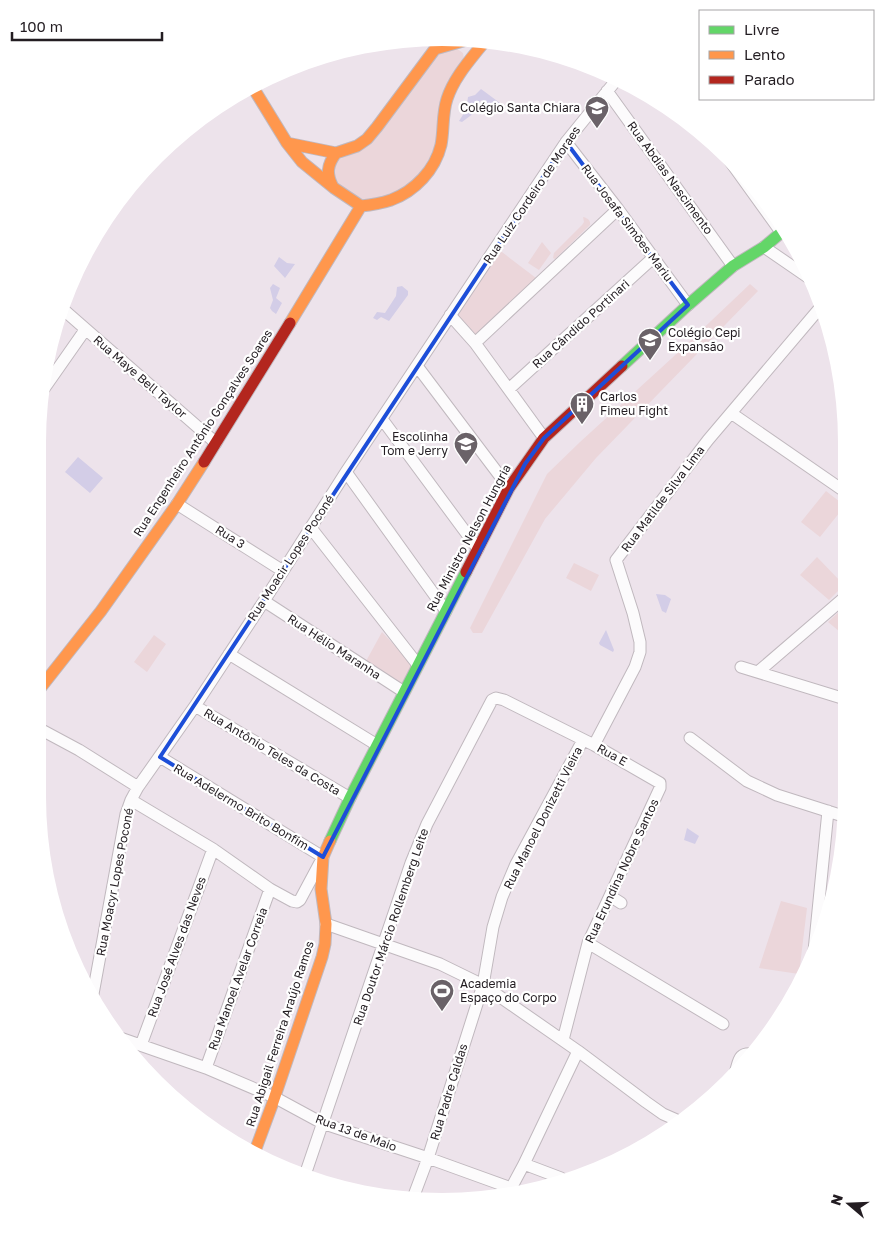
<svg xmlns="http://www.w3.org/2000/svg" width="884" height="1239" viewBox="0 0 884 1239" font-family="'Golos Text',sans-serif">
<rect width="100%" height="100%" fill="#ede3eb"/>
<path fill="#ebd6da" d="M456,48L463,53L464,59L436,147L419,175L397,197L364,200L339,186L332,167L338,160L361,150L438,52Z
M583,217C587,218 591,220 590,225L556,258L555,259L553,258L554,253L582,225L584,222Z
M542,242L551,253L539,270L528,263Z
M498,249L536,278L477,336L455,313Z
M750,284L758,291L596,458L545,519L482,633H473L470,628L547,474L580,442L672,358Z
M826,491L844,505V507L820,537L801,522Z
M817,557L844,585L829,600L800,575Z
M574,563L599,575L591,591L566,578Z
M842,609L844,612L845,636L828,622Z
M382,632L412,664L401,685L365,663Z
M154,635L166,644L147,672L134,662Z
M781,901L807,908L799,974L759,968Z"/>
<path fill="#d3cde7" d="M481,89L504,106L501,112L481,100L474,113L462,122L459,121L466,110L468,97L475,95Z
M279,257L287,263L295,264L285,278L274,266Z
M273,284L280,288L276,298L282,303L276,314L272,311L270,308L273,300L270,288Z
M402,286L408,291V295L389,321L381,317L377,320L373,318L377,312L385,313L396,296L397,287Z
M78,457L103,478L90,493L65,472Z
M656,594L665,595L671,599L666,613L662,611Z
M606,630L614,650L613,652L600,645L599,643Z
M687,828L699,836L695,844L684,840Z"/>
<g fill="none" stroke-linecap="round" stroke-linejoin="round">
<defs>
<path id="street" d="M607,91L733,266
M566,142L618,209L688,305
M727,157L781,232
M764,247L809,278
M65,311L216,443
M450,315L475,343L544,438
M475,343L618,209
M417,366L509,488
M509,389L653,258
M43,390L85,330
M731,413L844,491
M382,419L478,549
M346,472L446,611
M177,504L283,571
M311,528L418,665
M264,601L404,692
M229,654L377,745
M741,667L845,699
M759,671L844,598
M195,706L350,798
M38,728L79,750L138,787
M690,738L747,781L777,795L846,817
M594,745L635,667L640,652V642L633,613L616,560L708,440L819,309
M131,800L213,849L270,889L292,901L297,902L300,900L323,857L160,757
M610,896L621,903
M326,924L440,964L483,985L578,1051L646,1102L663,1114L679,1121
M588,943L723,1024
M814,951L828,811
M93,994L126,814L131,800L138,787L195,706L264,601L346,472L566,142L618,78
M120,1038L206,1068L274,1097L322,1123L428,1158L511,1188
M141,1045L213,849
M206,1068L270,889
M735,1073C739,1061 738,1052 753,1054
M524,1164L561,1178
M305,1175L411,863L427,824L492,700L496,698L504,700L594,745L660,783V788L588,943L563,1040
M508,1194L524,1164L578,1051
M413,1198L428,1158L483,985L493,927L502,897L516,864L583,740"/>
<path id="fast" d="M622,366L688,305L733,266L764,247L783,231
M330,841L350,798L466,572"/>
<path id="slow" d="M252,86L287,143L302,162L334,188L361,206
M287,143L336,153L357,146L367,139L377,127L435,49L470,39
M333,187C326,174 327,165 336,153
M361,206C371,205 382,203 391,200C415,191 435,170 441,145C444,130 442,114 447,99C454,77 471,59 485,41
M290,323L361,206
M38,691L101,611L177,504L204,462
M255,1151L272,1105L322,957L325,944L326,924L321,889L323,857L330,841"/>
<path id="jam" d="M204,462L290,323
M466,572L509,488L544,438L622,366"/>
</defs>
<use href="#street" stroke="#c0b8be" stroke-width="13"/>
<use href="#fast" stroke="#c0b8be" stroke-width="13"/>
<use href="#slow" stroke="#c0b8be" stroke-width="13"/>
<use href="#jam" stroke="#c0b8be" stroke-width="13"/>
<use href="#street" stroke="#fcfbfc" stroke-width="11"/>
<use href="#fast" stroke="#63d668" stroke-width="11"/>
<use href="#slow" stroke="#ff974d" stroke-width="11"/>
<use href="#jam" stroke="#b3261e" stroke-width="11"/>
</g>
<path fill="none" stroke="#1d4ed8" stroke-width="4" stroke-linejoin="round" d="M566,142L688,305L544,438L525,464L323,857L160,757Z"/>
<defs>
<symbol id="school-pin" viewBox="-11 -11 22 30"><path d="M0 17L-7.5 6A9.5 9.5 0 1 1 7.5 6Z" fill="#6a6268" stroke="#fff"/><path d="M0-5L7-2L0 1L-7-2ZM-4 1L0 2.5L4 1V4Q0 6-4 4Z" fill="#fff"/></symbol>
<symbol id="building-pin" viewBox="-11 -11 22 30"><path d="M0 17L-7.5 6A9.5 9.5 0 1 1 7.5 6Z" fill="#6a6268" stroke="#fff"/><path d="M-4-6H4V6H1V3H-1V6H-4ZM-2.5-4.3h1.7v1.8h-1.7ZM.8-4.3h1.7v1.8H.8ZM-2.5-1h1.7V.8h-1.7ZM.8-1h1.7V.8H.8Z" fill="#fff"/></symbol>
<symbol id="stadium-pin" viewBox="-11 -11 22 30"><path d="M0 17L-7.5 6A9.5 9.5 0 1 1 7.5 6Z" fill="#6a6268" stroke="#fff"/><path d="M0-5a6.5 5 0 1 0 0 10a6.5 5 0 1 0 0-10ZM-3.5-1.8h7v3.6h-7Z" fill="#fff"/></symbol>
</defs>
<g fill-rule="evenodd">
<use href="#school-pin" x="583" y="94" width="28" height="38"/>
<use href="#school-pin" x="636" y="326" width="28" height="38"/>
<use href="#building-pin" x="568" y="390" width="28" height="38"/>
<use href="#school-pin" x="452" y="430" width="28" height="38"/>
<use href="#stadium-pin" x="428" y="977" width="28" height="38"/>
</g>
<g text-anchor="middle" stroke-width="4.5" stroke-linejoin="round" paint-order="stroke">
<g font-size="12" fill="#231d22" stroke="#fff" text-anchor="start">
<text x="580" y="112" text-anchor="end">Colégio Santa Chiara</text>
<text x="668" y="337">Colégio Cepi<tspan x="668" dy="14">Expansão</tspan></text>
<text x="600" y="401">Carlos<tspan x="600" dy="14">Fimeu Fight</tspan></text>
<text x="448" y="441" text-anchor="end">Escolinha<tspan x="448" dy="14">Tom e Jerry</tspan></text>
<text x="460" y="988">Academia<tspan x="460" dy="14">Espaço do Corpo</tspan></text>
</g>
<g font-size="12" fill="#231d22" stroke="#fff">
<text transform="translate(670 178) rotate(54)" y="4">Rua Abdias Nascimento</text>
<text transform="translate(532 195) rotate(-56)" y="4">Rua Luiz Cordeiro de Moraes</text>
<text transform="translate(627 223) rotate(53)" y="4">Rua Josafa Simões Mariu</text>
<text transform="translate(581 324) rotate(-42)" y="4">Rua Cândido Portinari</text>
<text transform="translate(140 377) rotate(41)" y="4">Rua Maye Bell Taylor</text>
<text transform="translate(203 433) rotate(-57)" y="4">Rua Engenheiro Antônio Gonçalves Soares</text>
<text transform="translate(663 499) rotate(-53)" y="4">Rua Matilde Silva Lima</text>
<text transform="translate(230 537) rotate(32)" y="4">Rua 3</text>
<text transform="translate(469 538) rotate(-62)" y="4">Rua Ministro Nelson Hungria</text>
<text transform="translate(291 558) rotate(-57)" y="4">Rua Moacir Lopes Poconé</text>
<text transform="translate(334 647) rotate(33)" y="4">Rua Hélio Maranha</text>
<text transform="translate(272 752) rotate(31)" y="4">Rua Antônio Teles da Costa</text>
<text transform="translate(612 755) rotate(29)" y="4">Rua E</text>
<text transform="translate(241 807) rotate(31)" y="4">Rua Adelermo Brito Bonfim</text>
<text transform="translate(543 818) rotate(-63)" y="4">Rua Manoel Donizetti Vieira</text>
<text transform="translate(622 871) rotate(-65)" y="4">Rua Erundina Nobre Santos</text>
<text transform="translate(115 882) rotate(-79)" y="4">Rua Moacyr Lopes Poconé</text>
<text transform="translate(391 927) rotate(-71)" y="4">Rua Doutor Márcio Rollemberg Leite</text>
<text transform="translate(177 947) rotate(-70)" y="4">Rua José Alves das Neves</text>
<text transform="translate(238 979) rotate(-70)" y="4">Rua Manoel Avelar Correia</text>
<text transform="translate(280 1034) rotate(-72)" y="4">Rua Abigail Ferreira Araújo Ramos</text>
<text transform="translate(449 1092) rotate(-73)" y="4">Rua Padre Caldas</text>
<text transform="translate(356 1133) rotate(20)" y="4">Rua 13 de Maio</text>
</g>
</g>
<path d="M0 0H884V1239H0ZM442 46H442A396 396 0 0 1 838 442V797A396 396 0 0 1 442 1193H442A396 396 0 0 1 46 797V442A396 396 0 0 1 442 46Z" fill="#fff" fill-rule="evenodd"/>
<rect x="699" y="10" width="175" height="90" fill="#ffffff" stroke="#a7a5a7"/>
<rect x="709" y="26" width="25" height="8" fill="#63d668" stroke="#a7a5a7"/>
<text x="744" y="35" font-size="15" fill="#231d22">Livre</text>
<rect x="709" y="51" width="25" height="8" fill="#ff974d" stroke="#a7a5a7"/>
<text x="744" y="60" font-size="15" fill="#231d22">Lento</text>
<rect x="709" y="76" width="25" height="8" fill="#b3261e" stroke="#a7a5a7"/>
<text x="744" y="85" font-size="15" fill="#231d22">Parado</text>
<g transform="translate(849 1204) rotate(289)" stroke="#ffffff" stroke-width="4" paint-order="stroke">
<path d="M0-4L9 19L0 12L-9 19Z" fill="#231d22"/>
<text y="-8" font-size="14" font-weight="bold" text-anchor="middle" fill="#231d22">N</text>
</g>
<path d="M12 32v8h150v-8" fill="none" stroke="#231d22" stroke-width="2.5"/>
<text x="20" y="32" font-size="15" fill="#231d22" stroke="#ffffff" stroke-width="4" paint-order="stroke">100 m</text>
</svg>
